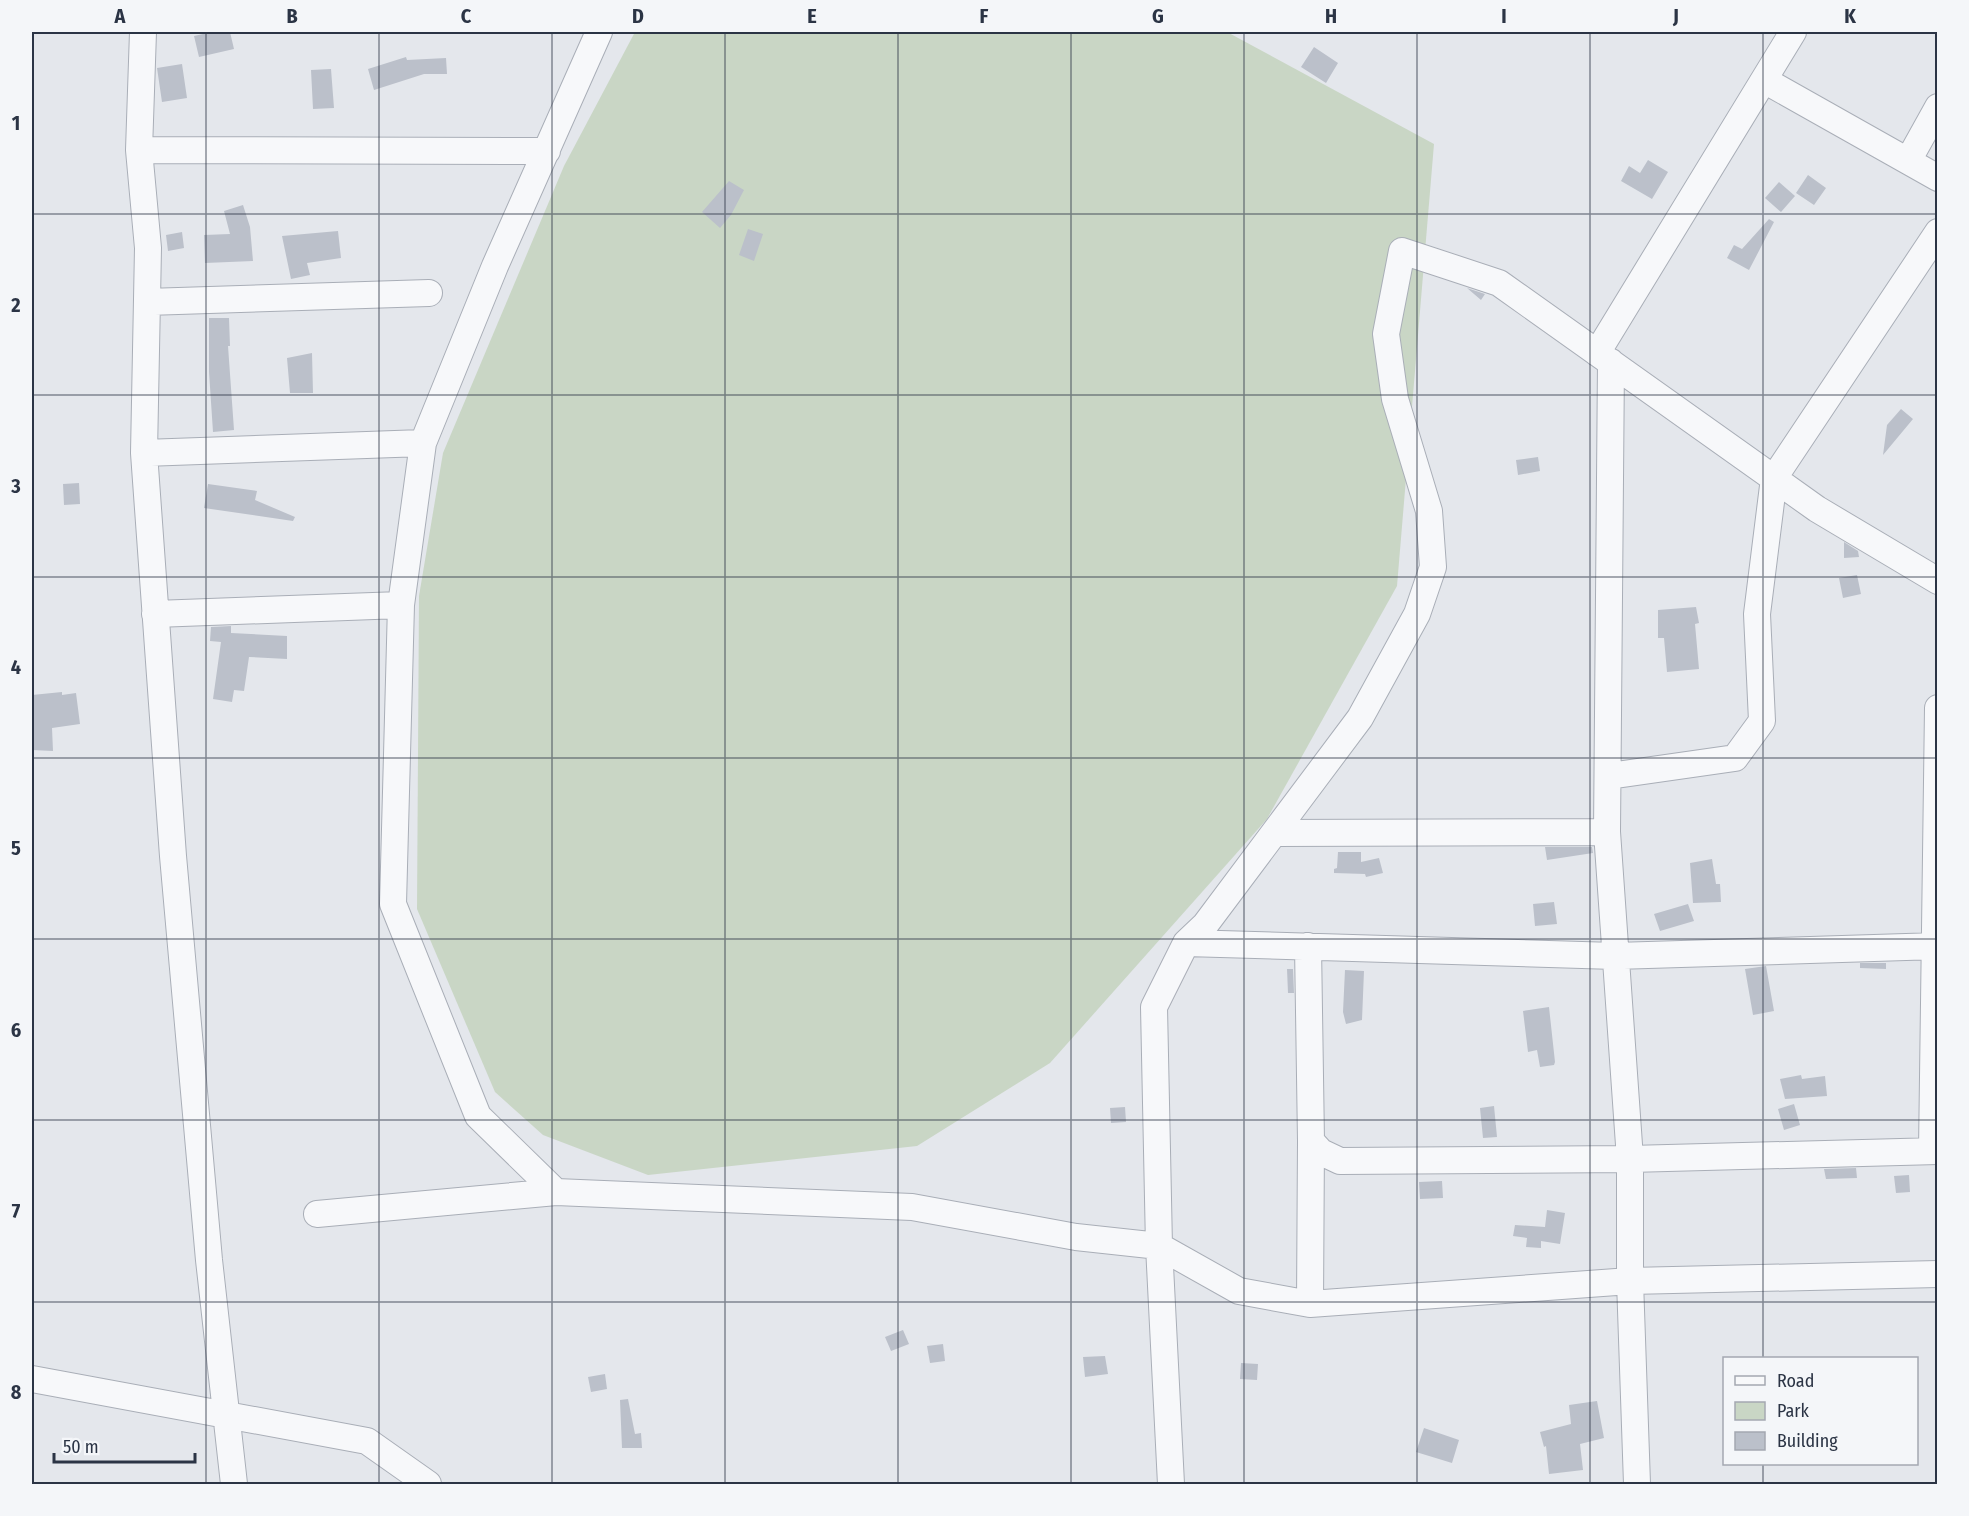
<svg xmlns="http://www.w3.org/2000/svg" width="1969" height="1516" viewBox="0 0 1969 1516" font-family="'Fira Sans Condensed',sans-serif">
<rect width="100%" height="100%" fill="#e4e7ec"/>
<path fill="#c9d6c5" d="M635,32H1227L1434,144L1397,586L1267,819L1050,1063L917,1146L648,1175L543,1135L495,1092L417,909L419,596L443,453L564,166Z"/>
<path fill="#bbc0ca" d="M212,32H230L234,49L199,57L194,36Z
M1314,47L1338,63L1326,83L1301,67Z
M406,57L407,60L446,58L447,74H424L374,90L368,69Z
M182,64L187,98L162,102L157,68Z
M331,69L334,108L313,109L311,70Z
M1648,160L1668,172L1652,199L1621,181L1629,166L1640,173Z
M1808,175L1826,188L1814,205L1796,193Z
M729,181L744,190L731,215L720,228L702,212Z
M1779,182L1795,196L1781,212L1765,198Z
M243,205L250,227L253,261L205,263L204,235L230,234L224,211Z
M1769,219L1774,222L1749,270L1727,258L1734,245L1742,249Z
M748,229L763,234L754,261L739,255Z
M338,231L341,258L307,263L310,275L291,279L282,236Z
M182,232L184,248L168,251L166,235Z
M1467,288L1485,294L1481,300Z
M209,318H229L230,346H228L234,430L213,432L209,372Z
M312,353L313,393H290L287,358Z
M1901,409L1913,419L1883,455L1887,425Z
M1538,457L1540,471L1518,475L1516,460Z
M79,483L80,504L64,505L63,484Z
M208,484L257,491L255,500L295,517L293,521L204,508Z
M1844,542L1858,551L1859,557L1844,558Z
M1857,575L1861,594L1843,598L1839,578Z
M1696,607L1699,623L1695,624L1699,669L1667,672L1664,638H1658V610Z
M231,626V633L287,636V659L249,657L244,691L234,690L232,702L213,699L221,642L210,641L211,627Z
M62,692V695L76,693L80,724L52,728L53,751L32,750V695Z
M1545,847H1592L1593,853L1547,860Z
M1338,852H1361V862L1379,858L1383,873L1366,877L1365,874L1334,873V869L1337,868Z
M1712,859L1716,884H1720L1721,902L1693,903L1690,863Z
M1554,902L1557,924L1535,926L1533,904Z
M1688,904L1694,921L1660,931L1654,914Z
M1860,963H1886V969L1860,968Z
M1766,966L1774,1011L1753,1015L1745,969Z
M1287,969H1293L1294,993H1288Z
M1345,970L1364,971L1362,1020L1346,1024L1343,1012Z
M1549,1007L1555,1062L1554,1065L1540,1067L1537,1050L1528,1052L1523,1011Z
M1801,1075L1802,1079L1825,1076L1827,1096L1785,1099L1780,1079Z
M1794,1104L1800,1125L1784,1130L1778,1109Z
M1494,1106L1497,1137L1483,1138L1480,1108Z
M1125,1107L1126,1122L1111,1123L1110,1108Z
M1856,1168L1857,1178L1826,1179L1824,1169Z
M1909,1175L1910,1192L1896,1193L1894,1176Z
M1442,1181L1443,1198L1420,1199L1419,1182Z
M1547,1210L1565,1213L1560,1244L1541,1241V1248L1526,1247L1527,1238L1513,1236L1515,1225L1545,1227Z
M903,1330L909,1344L891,1351L885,1337Z
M943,1344L945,1361L930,1363L927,1346Z
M1105,1356L1108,1374L1085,1377L1083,1357Z
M1241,1363L1258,1364L1257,1380L1240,1379Z
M605,1374L607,1389L591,1392L588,1377Z
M628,1399L635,1434L641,1433L642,1448H622L620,1400Z
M1597,1401L1604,1438L1580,1444L1583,1470L1549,1474L1546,1446L1544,1447L1540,1432L1571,1424L1569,1405Z
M1424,1428L1459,1440L1452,1463L1416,1452Z"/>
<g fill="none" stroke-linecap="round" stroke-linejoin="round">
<defs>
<path id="minor" d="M143,32L139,150L148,248L144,453L173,856L209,1260L234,1484
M1764,80L1938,178
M139,150L547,151
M1908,161L1938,107
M147,302L429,293
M1597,353L1793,32
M1611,362L1607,832L1630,1159V1281L1637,1484
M144,453L423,443
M155,614L401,605
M1609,776L1735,758L1762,721L1757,614L1774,478L1938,232
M1274,833L1607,832
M1186,943L1615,956L1938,946
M1308,946L1311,1141L1321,1152L1340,1161L1630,1159L1938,1151
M1932,1151L1938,708
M556,1192L478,1116L393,904L401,605L423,443L495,266L599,32
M317,1214L556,1192L912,1207L1076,1237L1159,1246L1239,1291L1310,1304L1630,1281L1938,1274
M1310,1304L1311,1141
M32,1379L367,1441L428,1484
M1171,1484L1159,1246L1154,1007L1186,943L1205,925L1360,718L1417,614L1433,567L1429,511L1395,399L1386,334L1402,251L1499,283L1817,509L1938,581"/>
</defs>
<use href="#minor" stroke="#a9aeb7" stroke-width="28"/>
<use href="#minor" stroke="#f7f8fa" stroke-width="26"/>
</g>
<path fill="none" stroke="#2b3445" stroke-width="1.5" stroke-opacity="0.55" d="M206,32V1484M379,32V1484M552,32V1484M725,32V1484M898,32V1484M1071,32V1484M1244,32V1484M1417,32V1484M1590,32V1484M1763,32V1358M32,214H1938M32,395H1938M32,577H1938M32,758H1938M32,939H1938M32,1120H1938M32,1302H1938M1763,1464V1484"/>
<rect width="1969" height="1516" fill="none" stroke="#f4f6f9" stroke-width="66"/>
<rect x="1723" y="1357" width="195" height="108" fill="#f4f6f9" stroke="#a4a8b1" stroke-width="1.5"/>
<rect x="1735" y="1376" width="30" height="9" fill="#f7f8fa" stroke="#a4a8b1" stroke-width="1.5"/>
<text x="1777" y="1387" font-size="18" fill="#2b3445">Road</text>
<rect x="1735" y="1402" width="30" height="18" fill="#c9d6c5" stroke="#a4a8b1" stroke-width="1.5"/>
<text x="1777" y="1417" font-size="18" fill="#2b3445">Park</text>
<rect x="1735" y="1432" width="30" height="18" fill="#bbc0ca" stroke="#a4a8b1" stroke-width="1.5"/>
<text x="1777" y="1447" font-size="18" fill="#2b3445">Building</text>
<path d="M54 1453v9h141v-9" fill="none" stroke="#2b3445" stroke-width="3"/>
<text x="63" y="1453" font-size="18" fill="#2b3445" stroke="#f4f6f9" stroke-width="4.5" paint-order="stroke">50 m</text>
<rect x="33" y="33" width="1903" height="1450" fill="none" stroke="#2b3445" stroke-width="2"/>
<g font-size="20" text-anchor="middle" font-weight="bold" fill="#2b3445">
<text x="120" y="23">A</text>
<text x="292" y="23">B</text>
<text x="466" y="23">C</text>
<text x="638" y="23">D</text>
<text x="812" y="23">E</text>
<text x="984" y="23">F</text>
<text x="1158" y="23">G</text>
<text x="1331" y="23">H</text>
<text x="1504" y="23">I</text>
<text x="1676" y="23">J</text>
<text x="1850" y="23">K</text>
<text x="16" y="130">1</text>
<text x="16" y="312">2</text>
<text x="16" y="493">3</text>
<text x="16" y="674">4</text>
<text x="16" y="855">5</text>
<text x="16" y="1037">6</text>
<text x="16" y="1218">7</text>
<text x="16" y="1399">8</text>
</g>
</svg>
